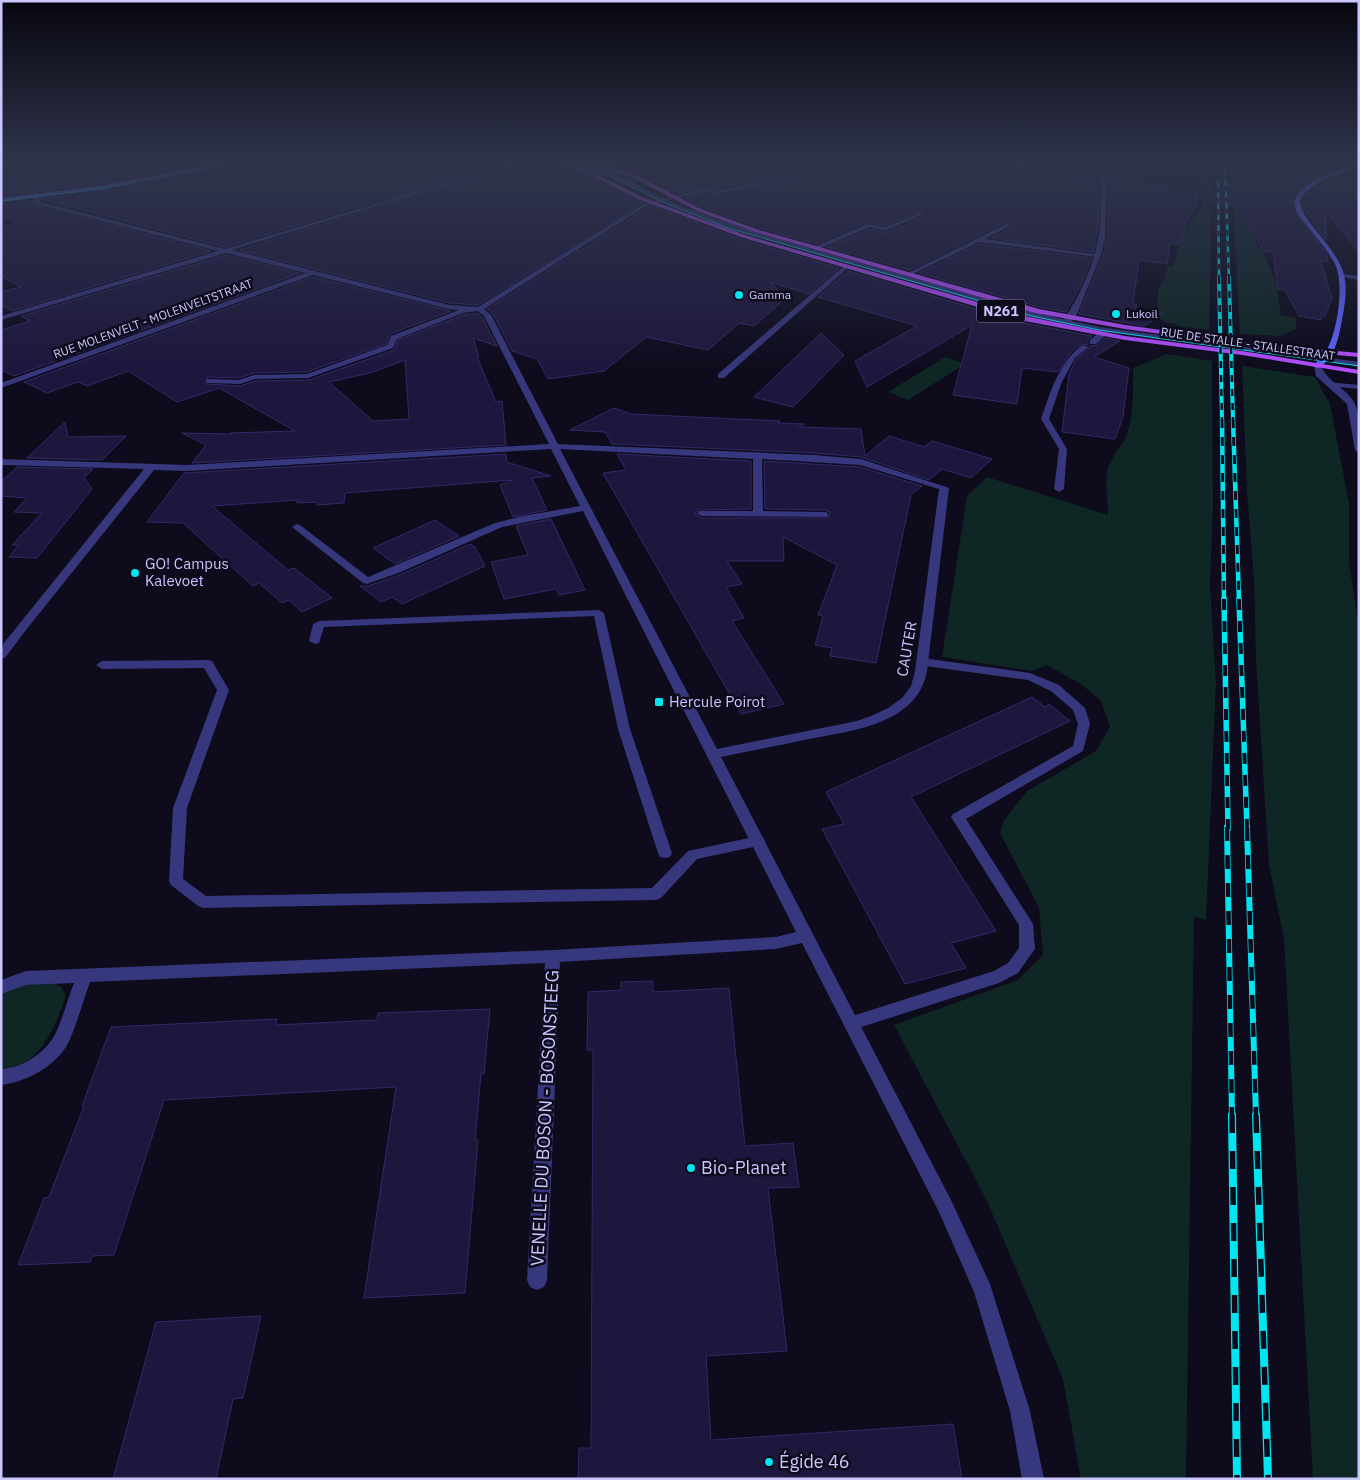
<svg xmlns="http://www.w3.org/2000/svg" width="1360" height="1480" viewBox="0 0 1360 1480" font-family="'IBM Plex Sans',sans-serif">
<rect width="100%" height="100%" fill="#0d0b1c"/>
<path fill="#0e2624" d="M1194,164H1212L1209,330L1176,326V324L1165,322L1158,318C1157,310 1157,297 1159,289C1162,281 1168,275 1167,266L1173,267L1181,243L1178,239L1203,206Z
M1233,201L1253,234L1257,245L1263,252L1276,282L1281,315L1296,318V329L1280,336L1240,334Z
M1167,354L1212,361L1213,505L1210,585L1216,682L1206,920L1194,917L1186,1479H1081L1063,1379L987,1201L894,1025L1018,980L1043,955L1039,908L1000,833L1004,820L1027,791L1096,751L1110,727L1101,701L1081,684L1047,665L1032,671L942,657L967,496L987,477L1108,515C1108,500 1104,483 1108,468C1112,455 1123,445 1127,434C1134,413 1133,390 1133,368Z
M945,357L965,364L908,400L888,392Z
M1242,366L1315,377L1330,404L1349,503V562L1359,628V1479H1313L1284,939L1269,865L1256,659L1254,579L1247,492Z
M54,984L61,987L66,995C54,1028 42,1066 1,1069V993L24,985Z"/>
<path fill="#1d173d" stroke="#322969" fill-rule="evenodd" d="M100,164H203L105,183L1,196V181Z
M228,164H499L225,247L41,199L105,191Z
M517,164H559L581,173L642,203L478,305L449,303L239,250Z
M610,164H813L817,167L715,189L708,186L676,194L639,174Z
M862,164H877L907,175L940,168V164H1004L1099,184L1098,226L1093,252L991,238L1011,228L1012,225L1008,221L909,270L827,247L870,229L886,233L923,217V211L884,225L866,222L816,244L760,228L702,207L685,198L707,194L714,197Z
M1031,164H1099V177Z
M1109,164H1132L1134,172H1137V183L1198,188L1197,206L1187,220L1179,245L1170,243L1167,264L1139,260L1133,304L1137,305L1135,310L1163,314L1144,326L1079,314L1103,256L1107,238Z
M1242,164H1278L1321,175L1304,185L1292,201L1299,218L1327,254V262L1321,261L1332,299L1325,316L1323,315L1321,320L1299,316L1285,290L1278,289L1273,252L1264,251L1235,205L1203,202L1239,178Z
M1334,178L1359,184V211H1353L1359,220V252L1326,211V240L1304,208L1302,201L1306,195L1319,185Z
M33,200L35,206L211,251L12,311L1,305V292L21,287L1,276V228L19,222L1,217V204Z
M653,206L740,239L839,268L809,294L770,282L786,298L754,326L739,323L708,350L646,337L604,371L548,379L537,359L512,351L493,314L487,309L646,209Z
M979,244L1092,258L1081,285L1066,312L1039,307L919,273Z
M226,255L300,273L14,376L1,370V330L30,321L21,316Z
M848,271L1024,323L1092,336L1088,340V345L1081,344L1072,351L1058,372L1022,368L1017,404L953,395L972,325L867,387L855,361L917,326L818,297Z
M313,277L451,311L390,334L386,344L307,372L254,373L239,378L207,377L206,384L240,386L255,381L309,380L394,350L398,340L463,315L477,313L482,317L497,346L473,338L479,357H477L496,402L502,401L506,445L192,463L206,445L182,433L232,434L230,433L295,431L219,388L177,402L128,371L87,386L78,382L47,393L24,382ZM405,360L409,419L373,421L329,382L370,373Z
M821,333L844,355L793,407L754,397Z
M1105,338L1120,341L1094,357L1129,368L1123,417L1115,439L1062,432L1069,374L1076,359L1090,348V346L1097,345Z
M614,408L631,414L780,421L778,423L804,424L799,427L861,429L865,456L889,436L924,447L932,441L992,459L971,478L942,469L929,480L861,457L814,453L612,444L605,432L570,430Z
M65,422L68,437L126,436L102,460L27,458Z
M506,454L507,462L551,476L532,478L547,510L513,517L500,485L513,480L345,493L344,503L317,505V502L297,503L298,500L212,506L288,570L294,568L332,598L302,612L289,600L282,603L259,583L253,586L183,523L147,522L184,473Z
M617,454L751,461V509L698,510L695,513L702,518H829L830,512L825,510L765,509L764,461L860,467L922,486L911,495L876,663L830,656L832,648L815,645L823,616L818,615L837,565L783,537L784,561H727L742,584L726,587L744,618L732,621L784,704L741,714L603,473L626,470Z
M17,467L93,469L84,478L92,489L37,558L9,557L19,545H12L42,513L14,512L27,498L1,496V482Z
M551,519L585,590L559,595L556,589L504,599L491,562L528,555L516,526Z
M435,520L459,536L395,564L373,548Z
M470,544L475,547L485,566L402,604L392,597L381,602L360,586H368L402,574Z
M1032,697L1045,707L1049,704L1070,721L911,797L996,931L951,943L966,968L905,984L822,829L844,824L826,792Z
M653,981V992L729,988L745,1146L793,1143L799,1187L768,1188L787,1351L706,1356L711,1440L953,1424L962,1479H578L579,1448H591L593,1050H587L588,992L621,990V982Z
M490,1009L484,1074H481L475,1140H478L465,1293L364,1298L396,1087L164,1100L114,1255L92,1256L90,1262L18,1265L44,1198L49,1197L84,1106H82L111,1027L277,1019L276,1025L377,1020L378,1013Z
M261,1316L243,1398L233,1399L216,1479H113L156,1322Z"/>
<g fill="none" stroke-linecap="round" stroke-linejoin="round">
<path fill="#36377c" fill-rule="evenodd" d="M577,164C608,164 637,186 665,199C713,220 763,234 813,249L814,247L867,224L884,227L922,213V215L885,231L870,227L816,250L1035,313L1100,327L1359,362V366L1100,331L1031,317L729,228L661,201L609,175Z
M830,164H836L839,167L714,195L707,192L672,199L669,197L708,188L715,191L832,166Z
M1008,223L1010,226L985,239L1101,255L1098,257L979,242L911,275L906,274Z
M844,266L849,267L724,378H718V374Z
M1100,332L1107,334L1096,344H1090V340Z
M1082,345L1089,347L1075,358L1061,384L1049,419L1067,449L1064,489L1059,492L1054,489L1059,449L1041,419C1051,391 1058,364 1082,345Z
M1327,382L1359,385V389L1330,386L1326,384Z
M599,610L604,613L630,729L672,853L670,857L665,858L660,857L658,853L618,729L594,616L324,627L319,643L315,644L309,641L313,624L319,621Z
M14,635L20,638L5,658L1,659C1,649 3,638 14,635Z
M922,658L1030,673L1059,685L1085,708L1090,724L1083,751L966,819L1033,924L1035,949L1032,953L1018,973L999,983L852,1030L846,1028L844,1023L846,1018L994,971L1008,963L1019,948V925L951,817L953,814L1073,746L1078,724L1073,710L1051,691L1028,680L918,665L916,662L918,659Z
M208,660L212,661L229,690L187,808L183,879L206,896L652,888L688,851L758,836L763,837L765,841L763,845L758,846L697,859L661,898L656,900L203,908L198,906L171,885L169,881L173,808L217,690L204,668L102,669L96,665L102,661Z"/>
<path fill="#36377c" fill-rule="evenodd" d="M506,164H515L232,250L449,305L478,307L641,205L674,196V198L645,207L484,309L491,315L558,444L814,455L861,459L949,488L927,671C917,726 848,731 804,740C776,746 749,751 721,757L951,1200L990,1284L1030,1411L1044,1479H1022L1010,1411L974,1292L939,1212L802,943L776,949L560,962L547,1280L544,1287L537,1290L530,1287L527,1280L545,963L90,982C84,998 74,1034 66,1047C52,1068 26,1082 1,1085V1069C21,1068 42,1055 53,1038C61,1025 68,998 74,983L26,985L1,994V980L26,971L553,950L776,937L796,932L583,511L502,527L401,572L367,584L363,583L292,527L297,524L300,525L368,577L495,523L523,516L580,506L551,449L187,471L154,470L18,640H10L8,638L144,469L1,465V459L187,465L549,444L484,316L478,311L463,313L397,339L393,348L308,378L255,379L240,384L207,383V379H210L239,380L254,375L307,374L387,345L391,336L459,310L449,309L313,275L1,388V383L306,273L226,253L1,320V316L218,251L35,204L34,195H38L40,202L225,249ZM560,449L753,459V511H699L697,513L702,516L828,517V513L825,512L763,511L762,459L860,465L939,489L915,671L911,686L902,698L888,708L871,716L857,721L717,749Z
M1006,164H1019L1101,179V164H1107L1105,238L1101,255L1077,314L1065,329L1058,327C1076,304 1093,269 1098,240C1102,222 1100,201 1101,182Z
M1343,274L1359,276V280L1341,277V275Z
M1314,364H1320C1328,383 1344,386 1354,402C1360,412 1359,440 1359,453L1355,450L1347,404L1316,376Z"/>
<path fill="#5d62ff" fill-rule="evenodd" d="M214,164H226L105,189L1,202V198L105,185Z
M1359,164V168C1338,175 1311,180 1300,201C1301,212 1308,220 1314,228C1348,269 1351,277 1340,330C1337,344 1332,362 1317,368L1313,366C1317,361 1323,357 1326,351C1337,334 1345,284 1335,264C1326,247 1312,233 1300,217L1296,210L1294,201C1306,177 1335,171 1359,164Z"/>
<path fill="#b34dff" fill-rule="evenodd" d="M561,164H570L586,169L642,197L745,235L1029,317L1125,336L1242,351L1359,370V374L1242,355L1125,340L1025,321L741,237L638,199L582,171Z
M595,164H603L638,176L701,209L759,230L1039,309L1125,325L1269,345L1359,353V357L1269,349L1125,329L1035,313L755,232L697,211L634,178Z"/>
<path stroke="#00e6f1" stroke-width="1" d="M574,164L608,175L660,201L728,228L1032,316L1099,330L1359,366
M1,201L106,188L228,164"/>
<defs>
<path id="rail-far5" d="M1225,164L1229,278
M1218,176L1219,278"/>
<path id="rail-far4" d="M1219,277L1222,420
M1229,277L1233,420"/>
<path id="rail-far3" d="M1222,419L1224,601
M1233,419L1239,601"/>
<path id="rail-far2" d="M1224,599L1228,829
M1239,599L1247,829"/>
<path id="rail-far1" d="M1227,827L1232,1117
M1247,827L1256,1117"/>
<path id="rail" d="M1232,1115L1237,1479
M1256,1115L1268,1479"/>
</defs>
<use href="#rail-far5" stroke="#00e6f1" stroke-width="2.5"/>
<use href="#rail-far4" stroke="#00e6f1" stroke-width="4"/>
<use href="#rail-far3" stroke="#00e6f1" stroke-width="4.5"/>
<use href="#rail-far2" stroke="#00e6f1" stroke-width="5.5"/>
<use href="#rail-far1" stroke="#00e6f1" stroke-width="6"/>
<use href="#rail" stroke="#00e6f1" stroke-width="8"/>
<use href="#rail-far5" stroke="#0d0b1c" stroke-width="2" stroke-dasharray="5.5" stroke-linecap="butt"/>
<use href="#rail-far4" stroke="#0d0b1c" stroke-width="2.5" stroke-dasharray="7" stroke-linecap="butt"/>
<use href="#rail-far3" stroke="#0d0b1c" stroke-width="3" stroke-dasharray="9" stroke-linecap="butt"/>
<use href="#rail-far2" stroke="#0d0b1c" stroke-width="4" stroke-dasharray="11" stroke-linecap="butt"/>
<use href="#rail-far1" stroke="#0d0b1c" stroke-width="4.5" stroke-dasharray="14" stroke-linecap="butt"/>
<use href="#rail" stroke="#0d0b1c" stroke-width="5.5" stroke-dasharray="18" stroke-linecap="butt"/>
</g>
<linearGradient id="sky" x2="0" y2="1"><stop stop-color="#07060f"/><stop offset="0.44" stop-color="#2f344b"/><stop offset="1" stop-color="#2f344b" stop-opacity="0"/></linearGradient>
<rect width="1360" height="371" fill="url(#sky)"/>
<g fill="#00e6f1" stroke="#0d0b1c" stroke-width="2">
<circle cx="739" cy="295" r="5"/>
<circle cx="1116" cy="314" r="5"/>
<circle cx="135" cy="573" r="5"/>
<rect x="654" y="697" width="10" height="10" rx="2.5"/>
<circle cx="691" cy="1168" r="5"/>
<circle cx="769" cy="1462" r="5"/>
</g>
<g text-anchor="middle" stroke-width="5" stroke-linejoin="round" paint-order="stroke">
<g font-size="12" fill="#cac6ff" stroke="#0d0b1c" text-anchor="start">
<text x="749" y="299">Gamma</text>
<text x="1126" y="318">Lukoil</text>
</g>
<g font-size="12" fill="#cac6ff" stroke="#0d0b1c">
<text transform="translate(153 319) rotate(-20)" y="4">RUE MOLENVELT - MOLENVELTSTRAAT</text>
<text transform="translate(1248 344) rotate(8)" y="4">RUE DE STALLE - STALLESTRAAT</text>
</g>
<rect fill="#0d0b1c" stroke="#918ebb" stroke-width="1" x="977" y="299.5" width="48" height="23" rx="4"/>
<g font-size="14" font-weight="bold" fill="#cac6ff">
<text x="1001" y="316">N261</text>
</g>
<g font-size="15" fill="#cac6ff" stroke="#0d0b1c" text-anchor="start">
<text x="145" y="569">GO! Campus<tspan x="145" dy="17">Kalevoet</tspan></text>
<text x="669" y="707">Hercule Poirot</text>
</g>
<g font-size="15" fill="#cac6ff" stroke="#0d0b1c">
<text transform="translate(907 649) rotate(-80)" y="5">CAUTER</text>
</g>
<g font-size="18" fill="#cac6ff" stroke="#0d0b1c">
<text transform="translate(545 1118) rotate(-87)" y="6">VENELLE DU BOSON - BOSONSTEEG</text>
</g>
<g font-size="18" fill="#cac6ff" stroke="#0d0b1c" text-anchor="start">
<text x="701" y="1174">Bio-Planet</text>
<text x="779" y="1468">Égide 46</text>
</g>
</g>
<rect width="1360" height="1480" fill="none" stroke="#cac6ff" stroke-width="5"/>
</svg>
